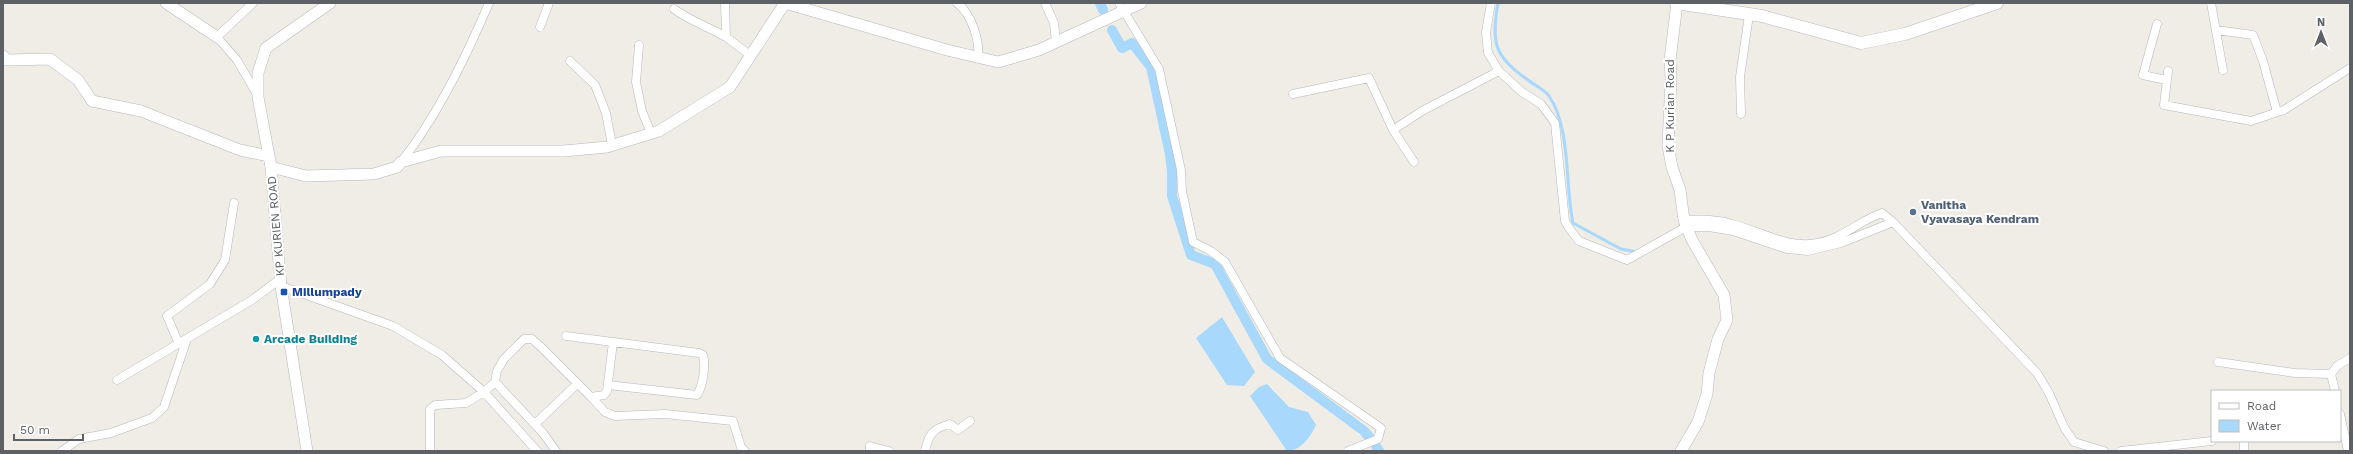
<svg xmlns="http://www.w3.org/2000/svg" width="2353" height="454" viewBox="0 0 2353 454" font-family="'Work Sans',sans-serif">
<rect width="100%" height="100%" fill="#efede5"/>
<path fill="#a8d8fc" d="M1222,317L1255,372L1244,386L1227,385L1196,338Z
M1267,384L1289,407L1308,412L1316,425C1311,436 1301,451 1287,451L1250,396L1259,387Z"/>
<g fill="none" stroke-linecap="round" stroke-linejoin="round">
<path stroke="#a8d8fc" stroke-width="3" d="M1498,3C1491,42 1494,57 1528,80C1534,85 1545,90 1549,96C1571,127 1565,186 1573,223L1621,249L1637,252"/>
<path stroke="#a8d8fc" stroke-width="10" d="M1100,3L1103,10
M1112,30L1122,48L1132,43L1151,67L1170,154L1172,171V196L1191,255L1215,264L1267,359L1364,431L1369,437
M1376,446L1379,451"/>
<defs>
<path id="minor" d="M253,3L217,37L237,60L258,96
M725,3L726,37L750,55
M957,3C971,13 980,40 978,57
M1045,3L1054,23L1056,42
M1119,3L1159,69L1181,170L1182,191L1193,242L1211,251L1225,262L1280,358L1381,428L1378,439L1348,451
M1491,3L1486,32L1488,53L1499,71L1522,92L1541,104L1555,123L1565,221L1569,228L1579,241L1627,260L1686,227H1709L1733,231L1787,249L1808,251L1841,243L1893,222L2037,373L2049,393L2064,427L2074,442L2104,451
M2211,3L2223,70
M674,9C692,22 707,26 726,37
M2157,24L2143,75L2166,80
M540,27L549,3
M2216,30L2253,35L2263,61L2277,112
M639,45L636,82L642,111L651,133
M570,61L595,85L606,113L612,145
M2168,71L2164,105L2251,121L2284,110L2350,68
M1293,94L1369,78L1393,130L1414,162
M1741,114L1740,77L1749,15
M1393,130L1422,111L1499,71
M401,162C436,118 467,55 489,3
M1684,220C1700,219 1716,219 1732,224C1760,231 1788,249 1818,243C1842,239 1860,220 1882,213L1893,222
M281,286L393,326L442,355L484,392L537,451
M179,344L167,316L210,284L225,260L234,203
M2218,362L2295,373L2331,374
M117,380L252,300L280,279
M495,382L543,433L556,451
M608,385L697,395C703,386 706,365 703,355L699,353L613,342
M2335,391L2331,374L2337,366L2350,358
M591,397L605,412L615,416L665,414L733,421L741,447L745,451
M2340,414L2348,451
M535,424L577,384
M62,451L79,439L111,433L152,418L164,407L187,339
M430,451V409L435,405L466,403L484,392L495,382L497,371L504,359L524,339H532L540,346L591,397L604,395L607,391L613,342L566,336
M870,451V446L889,451
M925,451C929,434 932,429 950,424L958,430L970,421
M2121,451L2212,441
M2244,451V441"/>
<path id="tertiary" d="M166,3L217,37
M1677,3L1670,60L1671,78L1668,146L1672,167L1680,190L1684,220L1692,240L1724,295L1727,320L1718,339L1709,373L1707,394L1698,422L1681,451
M3,56L7,60L50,59L78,80L92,101L141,111L240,150L269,156
M271,167L306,176L374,174L397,167L401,162L441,151H564L607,147L659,131L730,87L785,3L947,50L998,62L1039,50L1141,3
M307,451L281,286L271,167L258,97V73L266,48L330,3"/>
<path id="secondary" d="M1676,3L1762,16L1861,43L1905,34L1997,3"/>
</defs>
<use href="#minor" stroke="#b6b8bc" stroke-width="9"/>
<use href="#tertiary" stroke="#b6b8bc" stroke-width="12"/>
<use href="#secondary" stroke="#b7babf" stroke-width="13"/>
<use href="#minor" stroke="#fff" stroke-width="8"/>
<use href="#tertiary" stroke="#fff" stroke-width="11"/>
<use href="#secondary" stroke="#fff" stroke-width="12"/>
</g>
<circle fill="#5c6f8a" stroke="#fff" stroke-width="1.5" cx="1913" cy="212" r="4"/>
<rect fill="#1a4fb4" stroke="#fff" stroke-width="1.5" x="280" y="288" width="8" height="8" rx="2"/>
<circle fill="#0f9aa8" stroke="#fff" stroke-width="1.5" cx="256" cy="339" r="4"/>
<g text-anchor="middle" stroke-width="4" stroke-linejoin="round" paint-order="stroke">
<g font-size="12" fill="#5d6165" stroke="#fff">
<text transform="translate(1670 106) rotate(-90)" y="4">K P Kurian Road</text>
<text transform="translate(276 226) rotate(-95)" y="4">KP KURIEN ROAD</text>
</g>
<g font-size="12" font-weight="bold" fill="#4e5e75" stroke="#fff" text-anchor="start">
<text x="1921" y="209">Vanitha<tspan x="1921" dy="14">Vyavasaya Kendram</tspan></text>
</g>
<g font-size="12" font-weight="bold" fill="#164399" stroke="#fff" text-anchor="start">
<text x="292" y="296">Millumpady</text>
</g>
<g font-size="12" font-weight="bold" fill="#0d838f" stroke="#fff" text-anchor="start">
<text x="264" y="343">Arcade Building</text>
</g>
</g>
<rect width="2353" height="454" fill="none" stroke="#5d6165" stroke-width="8"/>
<rect x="2211" y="390" width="130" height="52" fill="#ffffff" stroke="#bec0c1"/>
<rect x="2219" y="403" width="20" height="6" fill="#ffffff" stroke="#bec0c1"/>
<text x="2247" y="410" font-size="12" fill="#5d6165">Road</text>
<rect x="2219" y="420" width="20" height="12" fill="#a8d8fc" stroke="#bec0c1"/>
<text x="2247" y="430" font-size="12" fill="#5d6165">Water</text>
<g transform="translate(2321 32)" stroke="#ffffff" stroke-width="3" paint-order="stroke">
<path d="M0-3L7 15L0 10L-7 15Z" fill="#5d6165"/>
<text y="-6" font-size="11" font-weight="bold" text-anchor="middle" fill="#5d6165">N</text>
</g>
<path d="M14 434v6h69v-6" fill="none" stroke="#5d6165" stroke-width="2"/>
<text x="20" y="434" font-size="12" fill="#5d6165" stroke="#ffffff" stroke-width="3" paint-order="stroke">50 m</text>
</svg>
